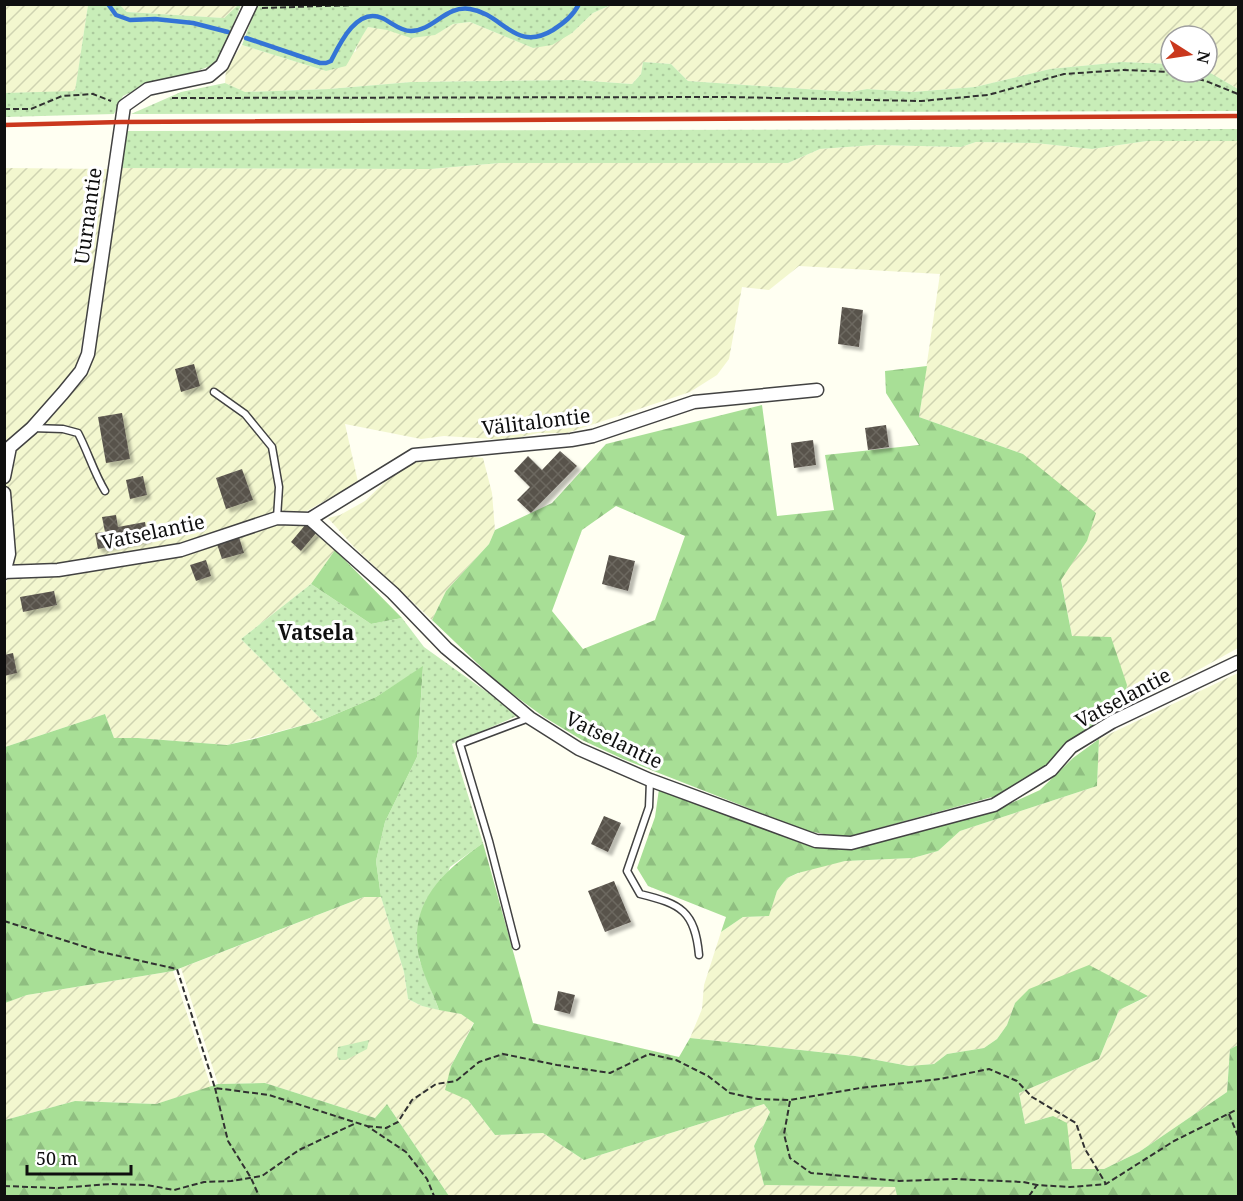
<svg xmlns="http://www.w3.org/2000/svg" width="1243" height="1201" viewBox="0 0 1243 1201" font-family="'Noto Serif',serif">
<defs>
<pattern id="farmland-furrows" width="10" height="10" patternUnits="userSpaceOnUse" patternTransform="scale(1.5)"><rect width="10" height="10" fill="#f3f7cf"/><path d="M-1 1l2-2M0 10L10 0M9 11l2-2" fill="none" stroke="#cfd3b1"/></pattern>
<pattern id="green-dots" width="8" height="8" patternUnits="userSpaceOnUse" patternTransform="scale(1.5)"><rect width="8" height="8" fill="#c8edb8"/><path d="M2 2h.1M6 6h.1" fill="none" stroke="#abca9d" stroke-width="1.8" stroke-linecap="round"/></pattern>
<pattern id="forest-firs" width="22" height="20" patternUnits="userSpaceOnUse" patternTransform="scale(1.5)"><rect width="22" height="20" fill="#a8df96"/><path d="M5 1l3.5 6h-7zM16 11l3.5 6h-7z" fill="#8fbe80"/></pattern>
<pattern id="building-cross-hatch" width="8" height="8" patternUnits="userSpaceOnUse" patternTransform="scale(1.5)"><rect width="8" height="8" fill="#59534b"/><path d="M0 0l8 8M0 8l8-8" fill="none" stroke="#6c6761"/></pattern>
<filter id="shadow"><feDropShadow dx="4" dy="4" stdDeviation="1.5" flood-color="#0004"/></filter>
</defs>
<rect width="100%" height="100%" fill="#fffff2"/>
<path fill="url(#farmland-furrows)" d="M4,5H88L75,92L5,93Z
M120,5H238L224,18L127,12Z
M611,5H1238V89L1207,71V36H1171V64L1122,62L1050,69L975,87L912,92L867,89L850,92L688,81L671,64L643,62L641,74L632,84L576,80L411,82L329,89L244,92L225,83L226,69L242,45L326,71L356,51L358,41L368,27L434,35L453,24L470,22L533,48L572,33L593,13Z
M1147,141H1238V648L1189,675L1124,704L1127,685L1072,636L1061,579L1087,541L1023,454L919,417L940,274L799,266L769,290L742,287L729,359L717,375L690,392L567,433H538L509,440L444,436L421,439L345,424L358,482L305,512L302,523L335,550L311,584L241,639L322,720L227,745L138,738H114L105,714L5,747L4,588L8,578L5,567L4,168L110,169L77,372L89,373L121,168L431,169L500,163H788L820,149L875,145L961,147L976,142L1035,143L1092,149Z
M454,455L483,458L492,493L495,530L489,544L446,591L432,620L354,547L328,518L340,515L365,501L390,477L416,459Z
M1238,673V1045L1230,1049L1227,1092L1139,1152L1104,1169H1072L1053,1116L1025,1124L1019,1093L1099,1059L1119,1010L1147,997L1015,1003L1007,1025L997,1039L984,1048L947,1054L934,1064L909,1066L855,1056L690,1038L702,1009L704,985L721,932L743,917L768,916L777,891L787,878L811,868L845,861L913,858L938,851L960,831L1097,786L1099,739Z
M364,897H381L404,972L408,999L422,1006L461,1014L474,1022L451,1066L468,1100L495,1135L543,1133L584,1160L764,1104L770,1112L754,1146L764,1185L895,1187L897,1196H449L387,1104L375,1118L265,1083L218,1084L181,968Z
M173,971L211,1087L156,1104L75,1101L5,1120L4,1003L27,995Z"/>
<path fill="url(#green-dots)" d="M88,5H120L127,12L224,18L238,5H241L222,53L213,65L184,76L148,84L123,96L114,114L5,117L4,93L75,91Z
M257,5H611L593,13L572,33L552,45L533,48L470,22L453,24L435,35L411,38L387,30L368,27C359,40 354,53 346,66L326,71L242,45Z
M643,62L671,64L688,81L850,92L867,89L912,92L975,87L1050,69L1122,62L1171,64V72L1207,71L1238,89V111L131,114L181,92L225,83L245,92L329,89L411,82L576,80L632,84L641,74Z
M1238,129V141H1147L1092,149L1035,143L976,142L961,147L875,145L820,149L788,163H500L431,169L121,168L126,131Z
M311,584L371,624L402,618L424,647L519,715L452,744L483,843L450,867L419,959L439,1010L422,1006L408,999L404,972L381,897L376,861L385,822L417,757L423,667L376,697L322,720L241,639Z
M369,1040L367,1049L346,1060H339L337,1055L338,1047Z"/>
<path fill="url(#forest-firs)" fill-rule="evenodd" d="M927,366L919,417L1023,454L1096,513L1087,541L1061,580L1072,636L1111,637L1127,685L1124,704L1081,734L1030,780L1003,794L847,837L824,834L807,831L623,759L582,740L544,717L500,685L432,620L446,591L489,544L495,530L552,503L606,444L762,405L777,516L834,510L825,455L919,445L886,393L885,371ZM616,506L685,536L655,620L583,649L552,611L582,530Z
M335,550L402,618L371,624L311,584Z
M423,666L417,757L385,822L376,861L381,897H364L173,971L27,995L5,1003V747L105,714L114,738H138L227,745L254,739L322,720L376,697Z
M1099,739L1097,786L960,831L938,851L913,858L845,861L798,873L787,878L777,891L769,916L743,917L721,932L726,917L648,886L637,868L655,817L659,789L806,845L849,849L971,817L1007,805L1040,790L1073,758Z
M483,843L533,1023L679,1057L690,1038L855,1056L909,1066L934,1064L947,1054L984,1048L997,1039L1007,1025L1015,1003L1029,989L1089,965L1148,996L1119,1010L1099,1059L1019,1093L1025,1124L1053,1116L1067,1123L1072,1169H1104L1139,1152L1227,1092L1230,1049L1238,1045V1196H897L895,1187L764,1185L754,1146L770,1112L764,1104L584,1160L543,1133L495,1135L468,1100L445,1090L451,1066L474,1023L461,1014L439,1010C433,993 423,975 419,957C408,902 443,872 483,843Z
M265,1083L375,1118L387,1104L449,1196H5V1120L75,1101L156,1104L218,1084Z"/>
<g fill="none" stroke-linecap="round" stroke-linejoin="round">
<path stroke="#3474d6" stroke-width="4.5" d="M108,4L116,15L130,20L155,19L193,23L228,32
M246,38L320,63H326L331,61C340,43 357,7 382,18C391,22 400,31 411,31C433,31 446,5 470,9C503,14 515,53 553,30C564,23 573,16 579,4"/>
</g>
<path fill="url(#building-cross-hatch)" filter="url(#shadow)" d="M842,307L863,310L859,347L838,344Z
M194,364L200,386L181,392L175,369Z
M122,413L130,459L106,463L98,417Z
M886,425L889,447L868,450L865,428Z
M813,440L816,465L794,468L791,443Z
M560,451L577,466L531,513L517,500L530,487L514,471L528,456L542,470Z
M242,469L253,500L226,509L216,478Z
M143,476L147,495L130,499L126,480Z
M116,515L118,527L145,522L148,539L98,549L95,533L105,532L102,517Z
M306,524L316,533L301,551L291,542Z
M239,537L244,553L222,559L217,544Z
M609,555L635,561L628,591L602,584Z
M206,560L211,576L196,581L190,565Z
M54,591L57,605L23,612L20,597Z
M13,653L17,673L4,676V655Z
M604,816L621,823L608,852L591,844Z
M614,881L631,922L605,932L588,891Z
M558,991L575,995L570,1014L554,1010Z"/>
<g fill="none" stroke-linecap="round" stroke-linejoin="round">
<defs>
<path id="service" d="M214,392L245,414L272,447L279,487L277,518
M32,428L63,429L78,433C88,452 94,473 105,491
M650,781L649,807L627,871L640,894C681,904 695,911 699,955
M516,946L489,841L460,744L529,718"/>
<path id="minor" d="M4,477L10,447L32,428L63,393L81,371L88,354L124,106L148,89L209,76L222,65L251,4
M4,493L9,554L4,573
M310,519L414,455L571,440L593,436L694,402L817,390
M4,572L58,570L181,550L277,518L310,519L393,593L446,648L530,718L579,749L650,780L816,841L851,843L994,805L1051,770L1071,747L1112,722L1238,662"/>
</defs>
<use href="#service" stroke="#424242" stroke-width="9"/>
<use href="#minor" stroke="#424242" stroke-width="15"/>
<path stroke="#313131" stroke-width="2" stroke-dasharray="6 3" stroke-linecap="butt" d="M262,8L387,4
M1172,72L1206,81L1238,94
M172,98L729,97L921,101L988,95L1064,74L1123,70L1171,72
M4,109H31L62,96L93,94L111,101
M4,921L101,952L177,969L215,1088L269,1095L367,1126L406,1152L427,1179L434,1196
M215,1088L228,1141L251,1178L259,1196
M790,1101L784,1134L790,1158L811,1173L899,1181L955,1179L1023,1182L1037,1185
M1229,1114L1238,1136
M367,1126L386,1128L398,1122L412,1100L436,1084L456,1081L479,1062L503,1054L557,1065L610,1073L649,1054L676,1060L708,1076L730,1093L758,1099L790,1100L860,1088L940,1079L989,1069L1017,1081L1032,1097L1076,1123L1085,1149L1106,1184
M4,1186L58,1188L111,1184L147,1185L174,1190L204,1182L231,1181L262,1176L299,1150L356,1123
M1029,1196L1037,1185L1070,1187L1106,1184L1174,1141L1238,1109"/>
<use href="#service" stroke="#fff" stroke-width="6"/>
<use href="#minor" stroke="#fff" stroke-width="12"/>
<path stroke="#ca381d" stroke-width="4.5" d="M4,125L121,122L1238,116"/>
</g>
<g text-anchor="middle" stroke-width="6" stroke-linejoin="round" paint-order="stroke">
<g font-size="20" fill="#0f0f0f" stroke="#fff">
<text transform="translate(88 216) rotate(-82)" y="7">Uurnantie</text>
<text transform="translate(536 422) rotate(-7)" y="7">Välitalontie</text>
<text transform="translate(153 532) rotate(-12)" y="7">Vatselantie</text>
<text transform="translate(1123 698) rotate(-28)" y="7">Vatselantie</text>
<text transform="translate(614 740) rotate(26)" y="7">Vatselantie</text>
</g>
<g font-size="21" font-weight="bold" fill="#0f0f0f" stroke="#fff">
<text x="316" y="640">Vatsela</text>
</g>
</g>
<rect width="1243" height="1201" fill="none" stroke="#0f0f0f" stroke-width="12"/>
<g transform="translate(1189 54) rotate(102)"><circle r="28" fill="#ffffff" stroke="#9f9f9f" stroke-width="1.5"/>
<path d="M0-4.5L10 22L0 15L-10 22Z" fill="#ca381d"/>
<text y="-9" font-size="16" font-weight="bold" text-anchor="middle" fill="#0f0f0f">N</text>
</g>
<path d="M27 1165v9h104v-9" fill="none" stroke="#0f0f0f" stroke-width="3"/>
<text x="36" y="1165" font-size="18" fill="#0f0f0f" stroke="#ffffff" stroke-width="4.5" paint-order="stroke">50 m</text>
</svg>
